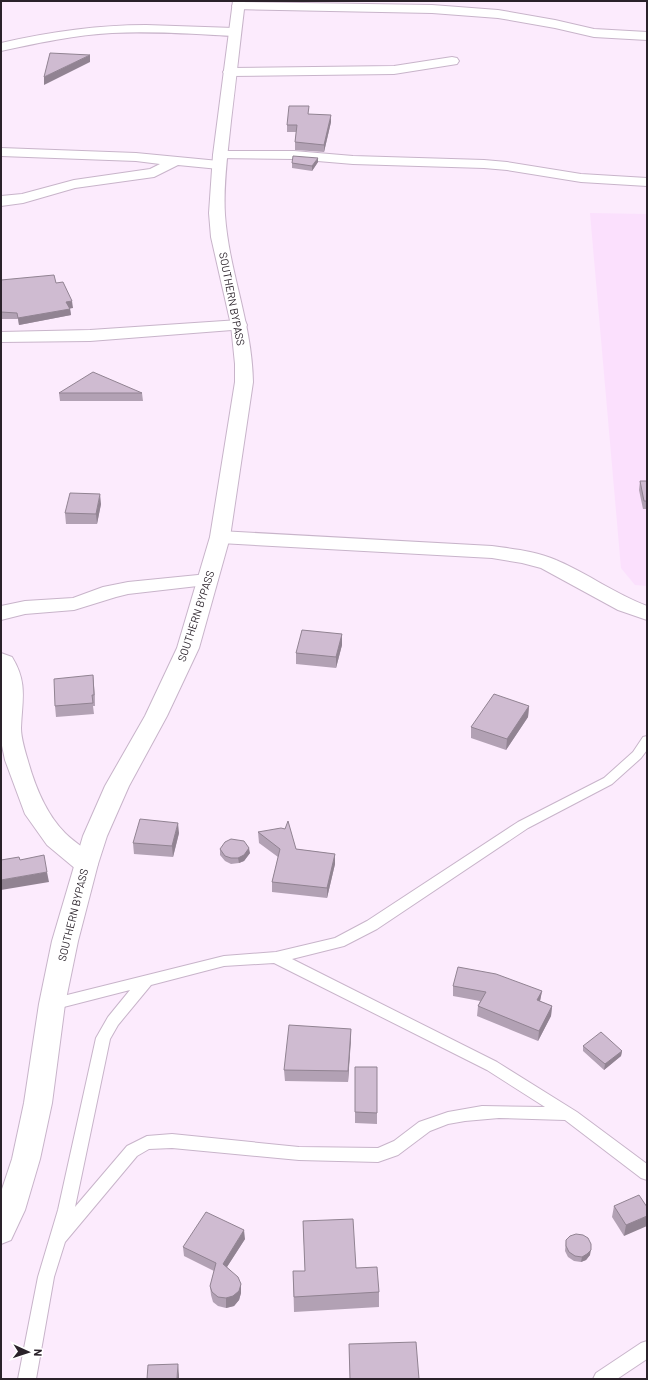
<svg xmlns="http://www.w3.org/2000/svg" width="648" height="1380" viewBox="0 0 648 1380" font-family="Barlow,sans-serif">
<rect width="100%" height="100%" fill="#fcebfd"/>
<path fill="#fbe0fd" d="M590,213L647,214V586L635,585L621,568Z"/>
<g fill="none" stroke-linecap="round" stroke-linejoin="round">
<defs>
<path id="service" d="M647,736V750L641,758L612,784L528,828L377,929L344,946L292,959L497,1062L577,1112L647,1164V1180L641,1178L565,1120L499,1118L465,1121L448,1124L430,1131L398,1155L378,1162L299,1160L172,1148L149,1149L137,1156L65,1242L54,1277L36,1379H18L38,1277L58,1210L96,1038L108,1017L130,990L52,1010L47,1008L45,1004L47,1000L224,956L276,952L335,938L367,921L518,822L604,778L633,752L643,737ZM274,963L487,1070L545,1107L482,1106L448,1112L419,1122L394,1141L378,1148L299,1147L172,1134L147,1136L127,1146L75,1207L110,1039L118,1025L151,985L224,966Z
M647,1341V1359L617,1379H593L596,1373L641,1343Z"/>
<path id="minor" d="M238,2L432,5L498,10L555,20L594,29L647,32V40L594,37L555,28L498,18L432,13L234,9L232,6L234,3Z
M146,25L234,28L238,29L240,32L238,35L234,36C193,34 153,31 112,33C75,35 38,43 1,51V43C49,32 97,25 146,25Z
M452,57L457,58L459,61L457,64L394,74L230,76L225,75L223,72L225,69L230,68L394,66Z
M1,148L136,153L219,161L224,162L226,165L224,168L219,169L178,165L154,177L75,188L23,203L1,206V196L22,194L74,180L150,169L160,164L136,161L1,156Z
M220,151H294L353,156L484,160L507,162L581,174L647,178V186L581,182L507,170L484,168L353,164L294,159L215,158L213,155L215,152Z
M239,320L245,321L247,325L245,329L90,341L1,342V332L90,330Z
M220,531L492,546C513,549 536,551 556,560C587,573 615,594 647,606V620L618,610L541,568L522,563L492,558L220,543L213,541L210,537L213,533Z
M208,574L215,576L218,580L215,584L128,594L116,597L74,610L25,614L1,620V606L25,601L73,598L103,587L128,582Z
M1,653L12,657C28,683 22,700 21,728C21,738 25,751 28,761C35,786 46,814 65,833C76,844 91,851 98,864L95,870L86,873L77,870L47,845L25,814L5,760L1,741Z"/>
<path id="tertiary" d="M233,1H245C240,41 236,81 231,121C228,151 223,185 225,215C229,272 252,323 253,382L230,537L199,648L167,716L129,786L107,836L98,864L78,941L65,1004L52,1103L40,1159L25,1210L11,1240L1,1244V1192L12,1159L24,1103L39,1004L52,941L83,836L105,786L145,716L177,648L210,537L235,382V364L231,325L211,237L209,213L213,155Z"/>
</defs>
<use href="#service" stroke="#c8b4ca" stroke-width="2"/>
<use href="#minor" stroke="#c8b4ca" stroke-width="2"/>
<use href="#tertiary" stroke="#c8b4ca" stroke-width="2"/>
<use href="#service" fill="#fff" fill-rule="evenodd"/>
<use href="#minor" fill="#fff" fill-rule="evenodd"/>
<use href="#tertiary" fill="#fff" fill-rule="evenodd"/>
</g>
<path fill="#b2a1b4" d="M309,114L331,122L324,152L295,150V142L296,132H287V125Z
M318,162L312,171L292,168V163Z
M1,280L56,283L73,308H70L71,315L19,325L18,319H1Z
M59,393H142L143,401H60Z
M640,481H647V509H643L639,490Z
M101,504L97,524H66L65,513Z
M342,634V645L336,668L296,664V653Z
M93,675L94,686L95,706H93L94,714L56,717L55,706Z
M529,706L528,717L506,750L471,738V727Z
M258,832L296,849L335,854V864L327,898L272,892V882L278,857L259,843Z
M179,833L173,857L134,854L133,843Z
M220,849L250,853L244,861L239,863L231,864L225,861L220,855Z
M453,986L542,991L540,1001L552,1006L551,1016L538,1041L477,1016L478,1006L480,1001L453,996Z
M351,1029L348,1082L285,1081L284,1070Z
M583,1046L622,1051L621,1056L604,1070L583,1051Z
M355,1067L377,1113V1124L355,1123Z
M614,1206L647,1207L624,1236L612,1217Z
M303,1221L356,1268L379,1292V1307L294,1312L293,1271H305Z
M245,1239L227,1267L241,1284V1293L239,1300L234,1306L226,1308L218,1306L213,1302L211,1295L210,1286L214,1271L184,1256L183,1247Z
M566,1240L590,1255L586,1260L581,1262L574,1261L568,1257L565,1251Z
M349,1344L419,1379H350Z"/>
<path fill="#918392" d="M90,55V62L44,85V77Z
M331,115V122L324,152V145Z
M318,158V162L312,171V166Z
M72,301L73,308L67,309L66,302Z
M70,309L71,315L19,325L18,318Z
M100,494L101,504L97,524L96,514Z
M342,634V645L336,668V657Z
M93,675L94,686L95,706L94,695Z
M529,706L528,717L506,750L507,739Z
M178,823L179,833L173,857L172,846Z
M249,848L250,853L244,861L239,863L238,858Z
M335,854V864L327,898V888Z
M47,872L49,882L1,890V880Z
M542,991L540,1001L537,1000Z
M552,1006L551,1016L538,1041L539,1031Z
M351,1029V1040L348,1082V1071Z
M622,1051L621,1056L604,1070L605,1064Z
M647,1216V1226L624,1236L626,1225Z
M244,1230L245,1239L223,1273V1264Z
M591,1250L590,1255L586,1260L581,1262L582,1257Z
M241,1284V1293L239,1300L234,1306L226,1308V1298Z
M178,1364L179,1375V1379H177Z"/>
<path fill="#cfbbd1" stroke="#918392" d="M50,53L90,55L44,77Z
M289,106H309L308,114L331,115L324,145L295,142L297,125H287Z
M293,156L318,158L312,166L292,163Z
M54,275L56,283L63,282L72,301L66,302L70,309L18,318L17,313L1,312V280Z
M93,372L142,393H59Z
M640,481H647V501H644Z
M70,493L100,494L96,514L65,513Z
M302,630L342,634L336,657L296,653Z
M93,675L94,695H92L93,703L55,706L54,679Z
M494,694L529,706L507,739L471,727Z
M140,819L178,823L172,846L133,843Z
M288,821L296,849L335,854L327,888L272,882L280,849L258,832L281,828L285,829Z
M231,839L244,841L249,848L244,855L238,858H231L225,856L220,849L225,842Z
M44,855L47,872L1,880V860L19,857L20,860Z
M458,967L496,974L542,991L537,1000L552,1006L539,1031L478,1006L486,992L453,986Z
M289,1025L351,1029L348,1071L284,1070Z
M601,1032L622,1051L605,1064L583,1046Z
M355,1067H377V1113L355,1112Z
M639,1195L647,1207V1216L626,1225L614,1206Z
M206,1212L244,1230L223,1264L238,1277L241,1284L239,1291L233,1296L226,1298L218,1297L212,1292L210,1286L216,1263L183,1247Z
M353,1219L356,1268L377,1267L379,1292L294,1297L293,1271H305L303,1221Z
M576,1234L583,1235L588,1238L591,1244V1250L587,1254L582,1257L575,1256L569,1252L566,1246V1240L570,1236Z
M416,1342L419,1379H350L349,1344Z
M178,1364L177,1379H147L148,1365Z"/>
<g text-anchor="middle" stroke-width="3.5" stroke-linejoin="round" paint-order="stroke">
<g font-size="11" fill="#2a222a" stroke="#fff">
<text transform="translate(232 299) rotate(79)" y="4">SOUTHERN BYPASS</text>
<text transform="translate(196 616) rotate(-72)" y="4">SOUTHERN BYPASS</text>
<text transform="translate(73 915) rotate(-76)" y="4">SOUTHERN BYPASS</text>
</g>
</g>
<rect width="648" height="1380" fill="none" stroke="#2a222a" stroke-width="4"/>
<g transform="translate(28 1352) rotate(93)" stroke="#ffffff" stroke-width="3" paint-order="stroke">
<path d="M0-3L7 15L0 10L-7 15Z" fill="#2a222a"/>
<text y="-6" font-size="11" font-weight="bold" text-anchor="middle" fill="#2a222a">N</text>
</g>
</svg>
